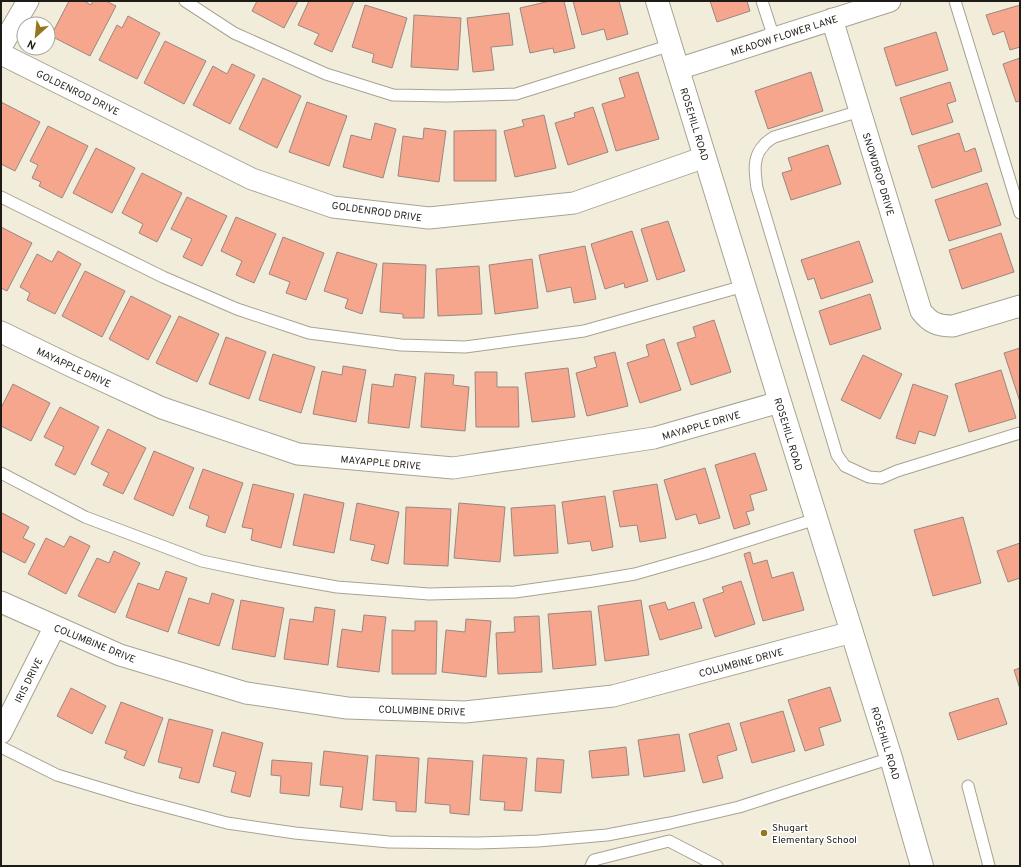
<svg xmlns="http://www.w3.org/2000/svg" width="1021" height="867" viewBox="0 0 1021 867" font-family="Overpass,sans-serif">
<rect width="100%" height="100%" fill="#f2eddb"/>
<path fill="#f5a68d" stroke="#9a8781" d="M69,1H84L91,5L93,1H106L116,6L90,56L51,36Z
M257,1H298L284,28L252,11Z
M309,1H354L332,52L314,44L319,34L298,25Z
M550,1H564L575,48L554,53L553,48L530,53L520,8Z
M573,1H619L628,34L607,40L604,29L582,35Z
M710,1H747L750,11L717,22Z
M365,5L407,18L392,68L372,62L374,54L352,47Z
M1020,5V47L1010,50L1004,31L993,35L986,15Z
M509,13L513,45L491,47L494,70L473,72L467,18Z
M414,15L461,18L458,70L411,67Z
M128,16L160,33L137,79L99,60L117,25L122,28Z
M936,32L948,70L896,86L884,48Z
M165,41L206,61L184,104L144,83Z
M1020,58V101L1016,102L1003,64Z
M232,64L255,75L230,124L193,105L213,66L227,74Z
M638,72L659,139L616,151L602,104L625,97L619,78Z
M811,72L823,111L768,129L755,91Z
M263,78L301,96L277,148L239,129Z
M950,82L956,101L947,104L953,122L912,135L900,98Z
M1,102L40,122L15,171L1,164V152L2,149H1Z
M307,102L347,116L329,166L289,152Z
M593,107L608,152L568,165L555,123L575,117L574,113Z
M544,115L556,168L515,177L504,131L524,126L522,120Z
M375,123L396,129L383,178L343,167L351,135L371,140Z
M48,126L88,146L62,198L39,186L41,182L32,178L38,165L30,161Z
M424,128L446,131L439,182L398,176L403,136L423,139Z
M496,130V181H454V131Z
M959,133L965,152L975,148L982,171L932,188L918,146Z
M828,145L841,184L791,200L782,173L792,170L788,158Z
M96,148L135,168L112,213L73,193Z
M142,173L182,193L157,242L139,233L143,224L122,213Z
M987,183L1001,225L949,241L935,200Z
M187,197L227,216L202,266L183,257L192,239L171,229Z
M236,217L276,234L254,283L236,275L242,261L221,251Z
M668,221L685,271L657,280L641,229Z
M1,227L32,243L7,291L1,288Z
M632,231L648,281L625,288L624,283L605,289L591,244Z
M1001,233L1014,272L962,289L949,250Z
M283,237L324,253L306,300L286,293L290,282L269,274Z
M859,241L873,282L821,299L814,278L808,280L801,260Z
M585,246L596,299L574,303L571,287L547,292L539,255Z
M58,251L81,264L55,314L27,300L30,293L20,287L37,254L52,262Z
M337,252L377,264L362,314L345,308L348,299L324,291Z
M532,259L538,308L495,314L489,265Z
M383,263L426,265L424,318H403V314L380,312Z
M479,266L482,314L438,316L436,269Z
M85,271L125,291L102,337L62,316Z
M870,294L881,329L830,345L819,311Z
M131,296L171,316L148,360L109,339Z
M179,316L219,334L197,382L156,363Z
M714,320L731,372L691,385L677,343L696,337L693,327Z
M226,337L266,352L249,399L209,384Z
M664,339L681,390L640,403L627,363L649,356L646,345Z
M1020,348V402L1004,353Z
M615,352L628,406L587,416L576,373L597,367L594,357Z
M273,354L315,367L301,413L259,400Z
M863,355L902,374L880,419L841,400Z
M343,366L366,370L356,422L313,414L322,371L342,375Z
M568,368L575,417L532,422L525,373Z
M1001,370L1016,418L969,432L955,384Z
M475,372H497V387H518L519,427H476Z
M425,373L454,375L453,385L469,387L465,431L421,427Z
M395,374L416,377L409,428L368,423L372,384L393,387Z
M13,384L50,403L31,441L1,426V408Z
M913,384L948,396L935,436L919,431L915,444L896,438Z
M60,407L99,427L75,475L55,465L64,447L44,437Z
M108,429L146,448L123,494L103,485L109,473L91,464Z
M154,451L194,468L173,516L134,499Z
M755,453L767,490L750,495L754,510L746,512L750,524L734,529L715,465Z
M705,468L720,518L699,524L696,514L676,520L664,480Z
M203,469L243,483L225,533L206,526L209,516L189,508Z
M253,484L294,494L281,548L251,540L253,529L242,527Z
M657,484L666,538L640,542L637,525L620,527L613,491Z
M304,494L344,503L334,553L293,545Z
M605,496L613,547L592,551L590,541L568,544L562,502Z
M357,503L399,512L388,564L371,560L375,545L350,540Z
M459,503L505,507L500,562L454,558Z
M555,505L558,553L514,556L511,508Z
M406,507L451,509L448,566L404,564Z
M2,513L29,527L23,538L35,544L25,563L1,551V515Z
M963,517L981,583L933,596L914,530Z
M70,536L90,546L66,594L28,574L46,538L64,547Z
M1020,543V578L1008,582L997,551Z
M114,551L140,563L115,613L78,596L97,558L109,563Z
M750,552L753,564L767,560L772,578L793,572L804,610L763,621L744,554Z
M166,571L187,578L168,632L126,617L138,583L159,590Z
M741,581L755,624L715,637L703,599L724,592L722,587Z
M212,593L234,600L219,646L178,633L189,598L209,604Z
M241,600L284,608L275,657L232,649Z
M641,600L649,655L605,661L598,606Z
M665,602L668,610L694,602L702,628L660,640L649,606Z
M315,607L335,610L328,665L284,659L290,619L313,622Z
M591,611L596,665L553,669L548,614Z
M364,615L386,617L379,672L337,667L342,629L362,632Z
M539,616L542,672L498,674L496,633L515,632L514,617Z
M466,619L491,621L486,677L442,672L446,630L465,632Z
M415,621H437L436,674H392V630L415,631Z
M1020,668V689L1014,670Z
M830,687L841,721L819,728L824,745L805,751L788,700Z
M71,688L106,706L92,734L57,716Z
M998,698L1007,724L958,740L949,713Z
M121,702L163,718L144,766L124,758L127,751L105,743Z
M783,711L795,751L752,763L740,723Z
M169,719L213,730L199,783L179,778L182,768L158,762Z
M729,723L737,750L717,756L723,778L703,783L689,734Z
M222,732L263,743L250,797L231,792L236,772L213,766Z
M679,734L685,771L644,777L638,740Z
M626,747L629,775L592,778L589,751Z
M324,751L368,756L362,810L340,807L343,787L320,785Z
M376,755L419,758L416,812L396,811V802L373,800Z
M483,755L527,758L522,811L504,810L505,802L480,800Z
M428,758L473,761L469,815L450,813V805L425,803Z
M537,758L564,760L561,793L535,791Z
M272,760L312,763L309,796L280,793L281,776L271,775Z"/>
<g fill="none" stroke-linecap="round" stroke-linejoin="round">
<defs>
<path id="service" d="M185,1L234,33L326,74L393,95L447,96L516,94L671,45
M762,1L774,38
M955,1L1020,213
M860,111L774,137C771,139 766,142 764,145C752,157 755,173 757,188L837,455L845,466L869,477L881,478L897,471L1020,433
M1,197L163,277L237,309L309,333L401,345L465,347L584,331L744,286
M1,473L85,517L202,561L264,574L337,587L429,594L515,592L593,581L635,574L705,554L816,519
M1,747L57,775L133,798L227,823L295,833L389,842L477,843L538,841L607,835L670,823L739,807L891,758
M968,786L989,866
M591,866L594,860L669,841L717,866"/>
<path id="minor" d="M832,19L921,311C930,323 938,326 953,326L1020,306
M1,47L28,1
M1,54L252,179L333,207L429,218L574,203L705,157
M678,69L890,1
M1,332L71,366L162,408L298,454L453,468L654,438L780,402
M1,602L120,655L246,693L347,708L465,712L613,696L852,632
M1,733L55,626"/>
<path id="tertiary" d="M657,1L780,402L891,758L922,866"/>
</defs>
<use href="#service" stroke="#a7a392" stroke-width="13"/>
<use href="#minor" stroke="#a7a392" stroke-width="23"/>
<use href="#tertiary" stroke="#a7a392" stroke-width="24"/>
<use href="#service" stroke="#fff" stroke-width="11"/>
<use href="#minor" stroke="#fff" stroke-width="21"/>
<use href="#tertiary" stroke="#fff" stroke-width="22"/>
</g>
<circle fill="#94771e" stroke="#fff" stroke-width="1.5" cx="764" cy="833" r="4"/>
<g text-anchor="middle" stroke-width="3" stroke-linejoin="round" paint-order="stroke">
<g font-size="10" fill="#1d1c16" stroke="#fff">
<text transform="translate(784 35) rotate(-18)" y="4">MEADOW FLOWER LANE</text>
<text transform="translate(78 92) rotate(26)" y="4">GOLDENROD DRIVE</text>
<text transform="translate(695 124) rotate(73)" y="4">ROSEHILL ROAD</text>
<text transform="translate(879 174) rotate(73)" y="4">SNOWDROP DRIVE</text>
<text transform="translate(377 211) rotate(8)" y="4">GOLDENROD DRIVE</text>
<text transform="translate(74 367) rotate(25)" y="4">MAYAPPLE DRIVE</text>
<text transform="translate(701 425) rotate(-16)" y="4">MAYAPPLE DRIVE</text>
<text transform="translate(789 434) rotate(73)" y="4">ROSEHILL ROAD</text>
<text transform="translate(381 462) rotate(5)" y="4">MAYAPPLE DRIVE</text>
<text transform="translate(95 643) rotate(22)" y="4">COLUMBINE DRIVE</text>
<text transform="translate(741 662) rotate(-15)" y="4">COLUMBINE DRIVE</text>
<text transform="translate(28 680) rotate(-63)" y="4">IRIS DRIVE</text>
<text transform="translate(422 710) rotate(2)" y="4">COLUMBINE DRIVE</text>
<text transform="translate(886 743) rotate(73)" y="4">ROSEHILL ROAD</text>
</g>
<g font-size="10" fill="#1d1c16" stroke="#fff" text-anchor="start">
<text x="772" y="831">Shugart<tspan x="772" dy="12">Elementary School</tspan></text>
</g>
</g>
<rect width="1021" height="867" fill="none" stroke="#1d1c16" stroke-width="4"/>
<g transform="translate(36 36) rotate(207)"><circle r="19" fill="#ffffff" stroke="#a5a4a2"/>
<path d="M0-3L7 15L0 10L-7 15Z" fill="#94771e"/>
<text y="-6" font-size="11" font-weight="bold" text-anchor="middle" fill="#1d1c16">N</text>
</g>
</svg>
